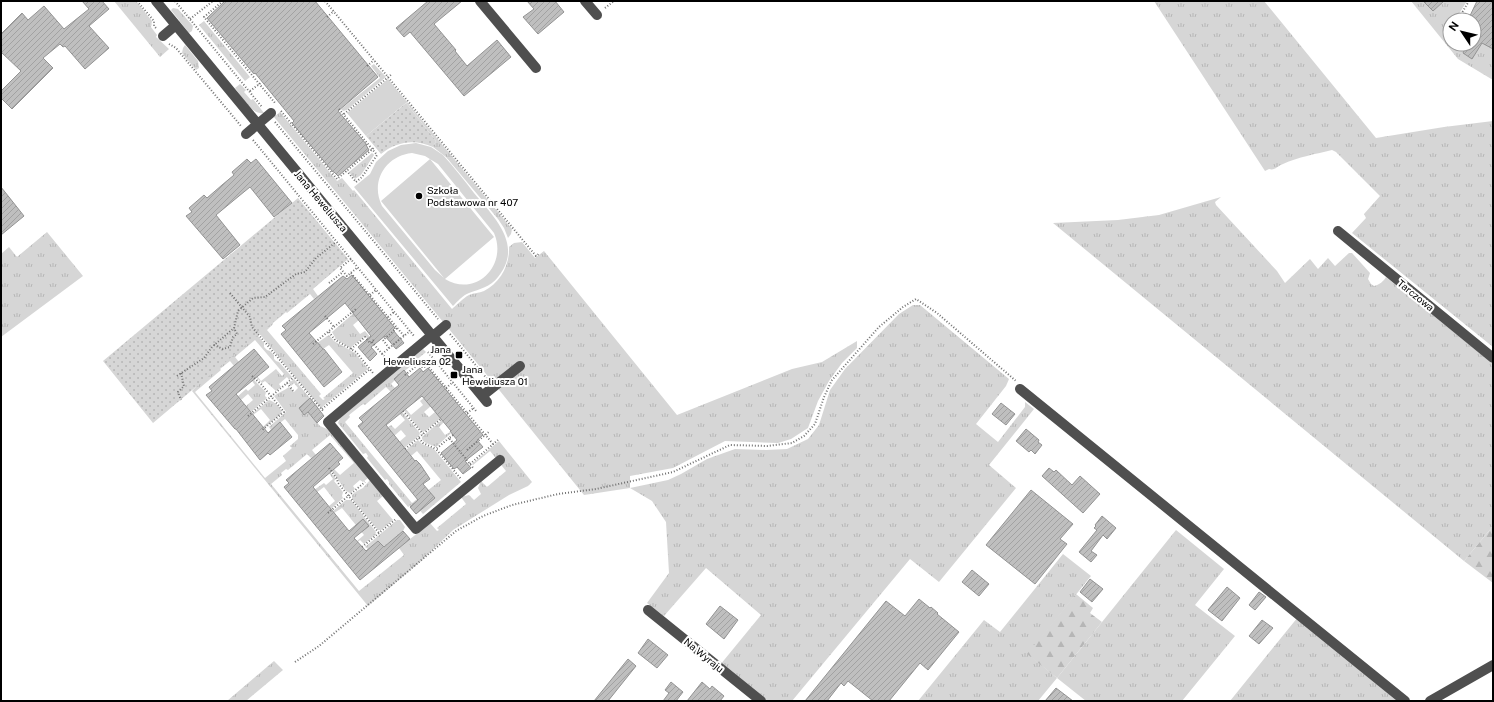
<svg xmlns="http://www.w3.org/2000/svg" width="1494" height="702" viewBox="0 0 1494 702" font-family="'Public Sans',sans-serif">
<defs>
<pattern id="grass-tufts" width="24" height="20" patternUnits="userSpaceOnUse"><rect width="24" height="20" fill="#d6d6d6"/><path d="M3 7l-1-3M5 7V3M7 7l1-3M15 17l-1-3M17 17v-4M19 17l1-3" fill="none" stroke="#b6b6b6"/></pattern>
<pattern id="forest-firs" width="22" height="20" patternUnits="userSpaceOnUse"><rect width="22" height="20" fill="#d6d6d6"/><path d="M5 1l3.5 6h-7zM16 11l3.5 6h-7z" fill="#b6b6b6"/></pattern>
<pattern id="park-dots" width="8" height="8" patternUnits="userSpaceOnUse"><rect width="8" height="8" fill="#d6d6d6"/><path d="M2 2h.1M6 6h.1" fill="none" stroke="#b6b6b6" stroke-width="1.8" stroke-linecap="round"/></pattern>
<pattern id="building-hatch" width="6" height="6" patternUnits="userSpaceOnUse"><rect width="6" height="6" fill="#bfbfbf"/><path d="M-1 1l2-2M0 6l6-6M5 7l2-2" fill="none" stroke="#a2a2a2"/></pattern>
</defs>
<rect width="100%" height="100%" fill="#fff"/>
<path fill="url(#grass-tufts)" d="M114,1H136L152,21L151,27L157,35L156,37L169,49L160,57Z
M1154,1H1264L1376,138L1444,127L1493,121V347L1352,233L1366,218L1364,214L1380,196L1336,152L1332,150C1316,154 1298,157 1283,164C1277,166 1275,171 1269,169L1265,171Z
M1411,1H1423L1432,10L1435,7L1436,8L1444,1H1467L1457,17L1461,20H1450V44H1457L1461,46L1459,48L1464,51L1463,53L1472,58L1493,21V80L1458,59Z
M173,8L178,9L193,26L192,31L189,33L171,10Z
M204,21L250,77L245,81L199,25Z
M185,45L198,61L199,68L196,70L182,53L183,48Z
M374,64L386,77L347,110L343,111L341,109L380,78L371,66Z
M240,84L246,90L244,92L251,100L253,99L264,113C251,115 242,97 235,88Z
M407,102L512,229L511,234L508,238L504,228L498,219L446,157L433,147L436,141L406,103Z
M280,112L337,181L342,178L353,191L354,190L452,309C457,305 463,298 469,295C474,293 479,293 484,291C500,283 510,265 509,247L514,243L522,242L535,258L544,251L677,415L792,369L822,362L857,341V348L842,363L829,381L818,401L808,428L791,439L778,443L725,441L673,468L630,476V488L668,480L681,474L707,459L735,449L766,450L787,449L808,439L819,425L830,390L845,369L899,314L913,305H920L1009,379L1006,386L976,424L998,442L1025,407V402L1034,409L989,465L1016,488L939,582L910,559L792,701H765L720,665L761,615L706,568L664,616L647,603L669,573L666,522L652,501L630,488L584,495L500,391L274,117Z
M372,153L374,155L361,175L355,179L349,172Z
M1221,197L1215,202L1216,205L1277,271L1285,283L1310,259L1318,269L1328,258L1335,266L1349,253H1352L1370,273L1368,279L1371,284L1374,286C1379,285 1384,281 1386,277L1493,364V526L1464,561L1053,223L1118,220L1159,215Z
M47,232L83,276L1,337V254L9,247L17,257Z
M336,244L348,259L313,289L318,296L314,299L310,294L287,313L286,312L273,323V324L267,330L321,394L319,396L323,400L325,399L323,398L353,373L329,345L323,349L317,343L329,335L334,341L355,353L368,369L321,408L254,327Z
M354,313L359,320L353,325L360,334L365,331L370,337V341L365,336L350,348L336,339L332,332Z
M251,328L264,343V347L267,350L270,351L274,355V359L276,361L279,362L292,377L289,380L287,377L279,384L281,387L276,391L265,381L262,383L256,377L257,376L261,381L276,369L282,376L284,374L255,340L235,357L239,362L234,366L230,361L220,369L221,370L195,392L265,478L286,461L283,456L292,448L290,446L298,439V435L285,419L271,430L269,427L286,412L274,396C279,392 284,391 289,387L294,392L298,388L294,383L291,386L289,383L294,379L325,416L310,399L299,408L304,415L308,412L320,426L327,429L368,478L363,482L360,480L353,486L355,489L350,493L346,491L332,471L334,469L340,475L354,463L330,435L312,450L316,455L311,458L307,454L288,470L286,469L281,473L282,475L271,484L359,591L404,555L399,548L430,523L437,531L439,530L437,528L466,504L461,497L469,495L474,500L481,494L478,488L481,481L487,487L506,471L490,451L473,465L472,464L499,441L532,482L528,486L509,495L453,530L420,562L368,606L192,391Z
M423,349L426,352L414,362L415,363L394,379L395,380L391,384L395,388L391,392L386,387L365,405L363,404L349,415L350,417L345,422L412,503L441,480L417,451L411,456L406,450L418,440L422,444L434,449L461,482L423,514L414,504L408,507L389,484V482L387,479L385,480L367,458L368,456L366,453L363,454L338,423L340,418Z
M253,379L266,392L265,396L267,398L251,412L246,406L253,400L248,394L241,400L237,397L246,389L248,391L255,385L252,381Z
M425,397L431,406L424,412L429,417L435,412L441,418L425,431L422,432L404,410L406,409L411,415L423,405L420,401Z
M269,400C275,402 280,406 282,413L264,428L263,427L270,420L261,409L253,415L252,414Z
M402,412L420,433L419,436L404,448L399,442L406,436L401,430L394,436L387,428L391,425L395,429L405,420L400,414Z
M442,420L444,422L439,427L445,435L450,432L451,433L436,447L424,442L422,439V437Z
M330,472L336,479L334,481L343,492L342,496L343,498L331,509L329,506L335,501L324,487L316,493L314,490L324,483L326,485L333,479L329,473Z
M370,480L383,496L377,501L393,520L381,530H378L352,499V495L357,491L363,488Z
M346,500H351L376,532L375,535L364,544L360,540L358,542L357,541L364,535L342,508L334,513L333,511Z
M397,520H400L405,527L403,531L384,547L378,541L368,549L365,547Z
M1176,530L1224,569L1195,605L1235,636L1182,701H1086L1057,678L1038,701H918L984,620L1000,632L1063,554L1091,576L1028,654L1057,678Z
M1298,617L1397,701H1230Z
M274,661L283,670L246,701H227Z"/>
<path fill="url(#forest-firs)" d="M1493,526V583L1464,561Z
M1076,594L1093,608L1090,613L1102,622L1057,678L1027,654Z"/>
<path fill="url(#park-dots)" d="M406,103L436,141L433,147C415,139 397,141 381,154L366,136Z
M298,198L348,259L153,423L103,361Z"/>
<path fill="#d6d6d6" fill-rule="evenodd" d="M388,79L407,102L366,136L347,113Z
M416,143L431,147L443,155C454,167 464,180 474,193C494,217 524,245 498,277C490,287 480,289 469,293C463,295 457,302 453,306L354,187L370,174L376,162L388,151L401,145ZM412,153L425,156L438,164L494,233C508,265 476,298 445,279L494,237L430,159L381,201L444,278L435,270L382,206C370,182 385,156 412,153Z"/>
<path fill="url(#building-hatch)" stroke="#939393" d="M82,1H102L109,9L89,26L109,48L85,69L65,46L63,47L60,44L43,58L53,68L12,109L1,98V91L21,71L1,52V34L22,13L28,20L44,6L64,29L89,9Z
M225,1H315L378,77L338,111L367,145H366L369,150L338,176L334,172H333L292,123L294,121L255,73L254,74L207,18Z
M428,1H462L434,24L456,50L455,51L467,66L497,40L511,57L464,96L410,32L404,37L396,28Z
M527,1H555L564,12L538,34L523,17L534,9Z
M1423,1H1444L1433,11Z
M1477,1H1493V49L1482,43L1472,59L1463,53L1464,51L1451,44H1474V20H1468Z
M247,159L251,163L256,159L292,203L274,217L250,187L239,196L216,215L240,245L223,259L186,216L192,212L189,208L204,195L207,198L222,185L234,175L232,172Z
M1,187L24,216L1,235Z
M352,275L395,328L393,330L404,343L396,349L385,336L371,347L377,354L370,361L358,347L371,336L345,303L309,333L323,349H324L342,372L324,387L281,334L286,330L282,326L343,276L347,279Z
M254,349L269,367L236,394L268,433L280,422L292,437L270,455L268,453L260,460L236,429H235L206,395L212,391L209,387Z
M420,368L423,372L428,368L483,435L477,440L483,447L465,461L471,468L463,474L457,467L454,469L441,453L457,440L450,431H451L422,396L386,425L415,461L416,460L420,464L430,479L423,484L435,498L416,514L410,507L418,500L358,426L363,422L359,418L399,385L394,379L404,370L409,377Z
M310,398L324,416L317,423L308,412L304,415L299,408Z
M1001,403L1015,414L1006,425L992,414Z
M1026,429L1039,440L1038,442L1042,445L1035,454L1031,450L1029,452L1016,441Z
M330,443L343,458L338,462L340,464L313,487L349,531L363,519L369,526L354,538L366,551L378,541L384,547L403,531L410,539L360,580L284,487L289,483L286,480Z
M1049,468L1054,472L1056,470L1072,485L1080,476L1100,494L1083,513L1042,476Z
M1031,490L1073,524L1060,539L1067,544L1035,584L986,545Z
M1102,516L1116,528L1107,539L1103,535L1091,551L1097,555L1091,562L1079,552L1097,530L1094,528L1096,526L1095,525Z
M972,570L989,584L979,596L962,582Z
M1090,579L1103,589L1092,602L1080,592Z
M1227,587L1240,598L1222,621L1208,610Z
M1259,592L1266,597L1255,610L1249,605Z
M919,599L930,608L931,607L938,613L937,614L959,632L928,670L920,663L889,701H873L848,681L844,686L841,683L827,701H805L886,601L905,616Z
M720,606L738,620L724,639L706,624Z
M1262,620L1273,628L1259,644L1249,636Z
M648,639L668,655L657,668L638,653Z
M628,659L636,666L608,701H594Z
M671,682L683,692L676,701H663L669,693L665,690Z
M702,682L710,689L712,686L724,696L720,701H687Z
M1056,688L1073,701H1045Z"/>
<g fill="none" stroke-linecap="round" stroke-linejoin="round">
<path stroke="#717171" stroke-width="2" stroke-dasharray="1 2" stroke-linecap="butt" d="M137,1L154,21V26L157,29
M175,1L262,107
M223,1L204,17L275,103
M325,1L536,256L540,253
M605,8L614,1
M327,17L334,11
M190,19L213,1
M1466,20L1460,16L1469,1
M169,44L176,48L241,126
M367,66L374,60
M250,91L262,82
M339,109L377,155L362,177L356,182L347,171
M281,111L337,179L375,147
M344,114L392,74
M275,122L438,319
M253,140L414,336
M351,259L340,268L347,276L358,267
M351,273L404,336
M329,283L343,272
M230,293L250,317L252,327L324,412
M370,295L376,290
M325,316L334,327
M388,317L394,312
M329,332L335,340L356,352L373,373
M450,334L488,380
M372,342L388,361
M313,344L356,309
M214,345L223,349L230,347L233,337L237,334L234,328
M389,348L383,340L397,328
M351,349L365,337L370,343L375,339
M428,352L476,411
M382,354L410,331
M418,360L417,361L423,368L434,360
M427,365L493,444
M181,373L184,386L178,392L181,400
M405,375L419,364
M177,376L204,358L212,347L234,328L238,311L253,298L265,297L296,274L305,272L316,258L336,242
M252,376L261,384L284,412L261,431
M287,383L294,392
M446,388L453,382
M322,409L370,369
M403,411L423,434
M467,413L474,408
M248,416L294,377
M453,435L449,438L474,469
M419,438L423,443L436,449
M449,438L436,449L461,479
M405,449L441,419
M467,450L490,431
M470,464L498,440
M329,468L337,479L338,483L379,533
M328,513L365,482
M362,547L396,519
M295,662L319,646L456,531L483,516L512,505L558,494L596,489L673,472L730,445L767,446L792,443L804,436L815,424L824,397L832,380L879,327L903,307L916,299L937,313L1016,381"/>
<path stroke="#4f4f4f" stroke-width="10" d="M156,1L487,402
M480,1L536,68
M585,1L597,15
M163,36L176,25
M246,134L271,113
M1338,231L1493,358
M432,335L328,422L416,529L500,460
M433,336L446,325
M1020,389L1405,701
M482,396L520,366
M648,610L761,701
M1430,701L1493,665"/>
</g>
<g fill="#000" stroke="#fff" stroke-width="1.5">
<circle cx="419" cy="196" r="4"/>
<rect x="455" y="351" width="8" height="8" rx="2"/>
<rect x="450" y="371" width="8" height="8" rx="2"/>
</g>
<g text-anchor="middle" stroke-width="4" stroke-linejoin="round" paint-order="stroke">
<g font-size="10" fill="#000" stroke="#fff" text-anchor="start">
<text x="427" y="194">Szkoła<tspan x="427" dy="12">Podstawowa nr 407</tspan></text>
<text x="451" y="353" text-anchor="end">Jana<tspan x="451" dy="12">Heweliusza 02</tspan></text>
<text x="462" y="373">Jana<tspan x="462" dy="12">Heweliusza 01</tspan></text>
</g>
<g font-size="10" fill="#000" stroke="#fff">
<text transform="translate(321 201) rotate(50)" y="4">Jana Heweliusza</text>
<text transform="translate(1416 295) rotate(39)" y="4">Tarczowa</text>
<text transform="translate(704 655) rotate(39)" y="4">Na Wyraju</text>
</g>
</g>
<rect width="1494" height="702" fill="none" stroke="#000000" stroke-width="4"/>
<g transform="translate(1462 32) rotate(305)"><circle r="19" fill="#ffffff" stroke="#999999"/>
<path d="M0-3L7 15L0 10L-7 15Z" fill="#000000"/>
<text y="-6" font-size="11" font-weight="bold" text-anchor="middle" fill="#000000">N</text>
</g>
</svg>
